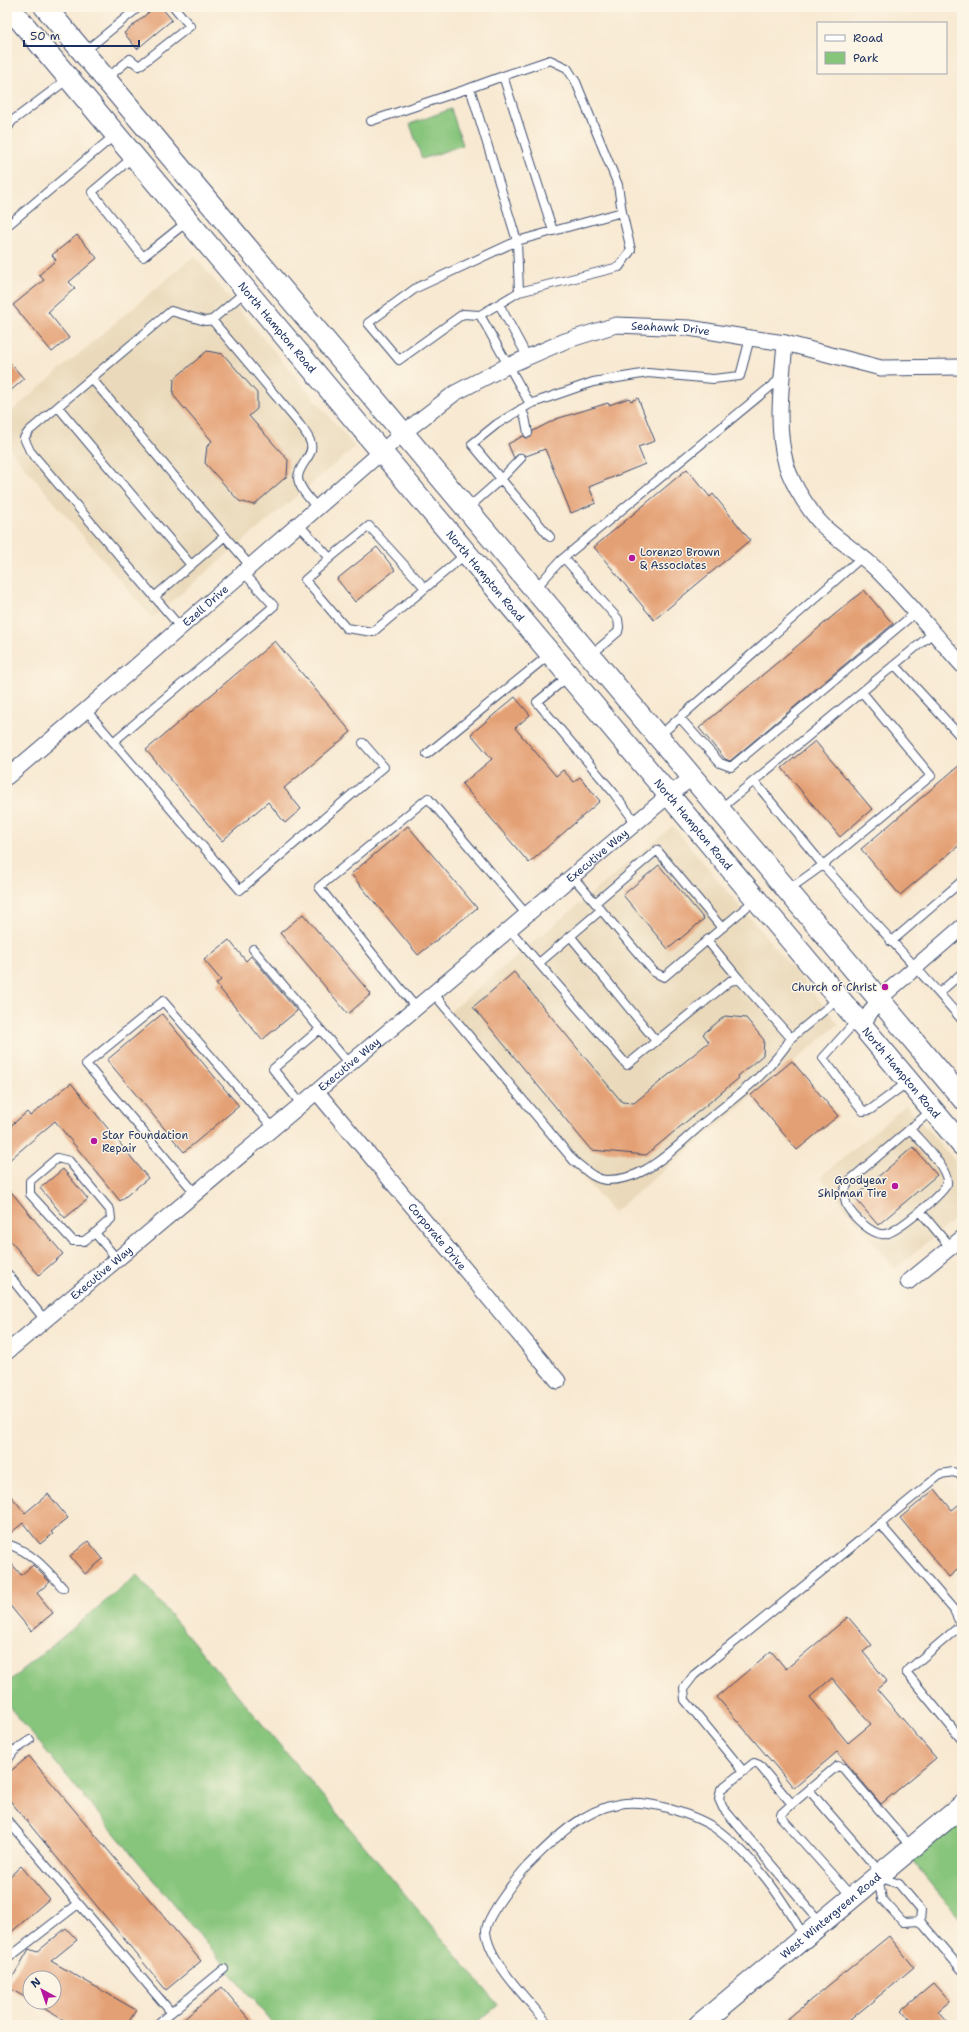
<svg xmlns="http://www.w3.org/2000/svg" width="969" height="2032" viewBox="0 0 969 2032" font-family="'Shantell Sans',sans-serif">
<rect width="100%" height="100%" fill="#fcf5e5"/>
<filter id="ink" filterUnits="userSpaceOnUse"><feTurbulence type="fractalNoise" baseFrequency=".025" numOctaves="2"/><feDisplacementMap in="SourceGraphic" scale="8" xChannelSelector="R" yChannelSelector="G"/><feConvolveMatrix kernelMatrix="1 2 1 2 8 2 1 2 1" color-interpolation-filters="sRGB"/></filter>
<filter id="wash" filterUnits="userSpaceOnUse"><feTurbulence type="fractalNoise" baseFrequency=".012" numOctaves="4" result="noise"/><feDisplacementMap in="SourceGraphic" scale="16" xChannelSelector="R" yChannelSelector="G"/><feGaussianBlur stdDeviation="0.9" result="paint"/><feColorMatrix in="noise" values="0 0 0 0 0 0 0 0 0 0 0 0 0 0 0 0 0 1.4 0 .05"/><feComposite in="paint" operator="in"/></filter>
<g filter="url(#wash)">
<rect width="100%" height="100%" fill="#f8e9d2"/>
<path fill="#ead9ba" d="M194,256L355,447L152,618L7,446V415Z
M673,826L839,1024L613,1213L447,1014Z
M906,1105L962,1169V1213L895,1269L820,1177Z"/>
<path fill="#87c57b" stroke="#517a6c" d="M451,109L463,145L422,159L410,124Z
M137,1575L498,2005L474,2025H274L7,1704V1683Z
M962,1817V1921L911,1859Z"/>
<g id="blocks">
<path fill="#e4a075" fill-rule="evenodd" d="M155,7H161L172,20L137,49L124,33Z
M77,235L97,258L69,282L75,288L48,312L69,338L52,352L13,305L44,280L39,275L56,260L52,255Z
M207,351L223,354L257,393V409L249,416L288,460L287,476L254,505L239,501L205,463L207,446L212,441L173,395L174,379Z
M7,359L24,379L7,394Z
M629,398L631,401L638,398L655,441L638,447L645,464L589,487L596,503L571,513L545,449L526,456L520,453L514,458L508,444L523,436L527,438L531,437L533,431L556,419L608,403L609,405Z
M687,469L710,497L713,494L750,540L654,620L594,547Z
M377,547L395,570L355,602L337,579Z
M864,590L893,624L730,761L725,759L699,728Z
M275,641L351,732L284,788L301,809L285,823L268,802L222,841L146,750Z
M515,697L530,715L515,728L556,776L563,770L574,782L580,777L600,801L529,863L462,784L492,759L471,734Z
M815,741L872,809L840,837L782,768Z
M962,763V843L900,895L861,849Z
M408,826L477,908L418,955L351,874Z
M659,865L704,919L668,949L623,895Z
M303,914L371,994L348,1014L280,933Z
M229,940L246,961L251,956L297,1011L262,1040L216,984L221,980L204,960Z
M514,972L622,1102L634,1103L709,1042L703,1034L725,1016L746,1018L764,1040L763,1055L738,1076L739,1078L646,1155L591,1150L473,1007Z
M162,1014L239,1106L184,1152L107,1060Z
M792,1061L838,1116L797,1150L751,1095Z
M71,1083L148,1178L120,1201L55,1121L7,1162V1129L27,1112L30,1116Z
M913,1147L937,1175L878,1225L854,1197Z
M63,1169L88,1199L65,1218L40,1188Z
M7,1187L63,1254L39,1275L7,1237Z
M935,1489L952,1510L962,1502V1566L949,1577L900,1518Z
M7,1491L25,1513L48,1494L68,1518L51,1532L53,1534L40,1544L23,1523L7,1536Z
M88,1541L103,1559L85,1574L70,1556Z
M7,1558L21,1575L33,1565L50,1582L37,1593L53,1613L31,1631L7,1602Z
M848,1617L872,1645L863,1652L887,1681L877,1689L936,1758L881,1804L837,1752L794,1788L717,1697L771,1651L786,1669ZM832,1678L871,1724L848,1743L810,1697Z
M29,1756L201,1961L166,1990L7,1797V1774Z
M21,1866L49,1899L7,1936V1879Z
M66,1928L77,1940L51,1961L136,2010L127,2025H72L33,2002H54V1978H30V2000L7,1987L29,1949L37,1952Z
M889,1936L914,1967L844,2025H780Z
M934,1983L950,2001L938,2011L950,2025H915L902,2010Z
M222,1987L254,2025H177Z"/>
</g>
</g>
<g filter="url(#ink)">
<use href="#blocks" fill-opacity="0" stroke="#3c4b6f" stroke-width="1"/>
<g fill="none" stroke-linecap="round" stroke-linejoin="round">
<defs>
<path id="lane" d="M84,52L139,7
M106,79L130,59L139,66L190,26L174,7
M470,88L503,76
M371,121L470,88L517,241L622,212L631,250L619,267L519,292L517,241L416,288L368,323L399,360L463,314L480,315L519,292
M7,129L12,121L68,79
M133,157L92,192L143,257L188,221
M7,226L115,135
M553,231L503,76L550,60L567,68L576,82L618,185L622,212
M499,304L528,358
M212,320L296,420C301,427 309,435 311,444C314,456 298,465 298,478C299,489 311,500 318,509
M92,379L251,567
M530,404L593,382L648,373L713,379L740,376L750,338
M58,407L191,565
M521,409L525,417L528,433
M521,458L501,479L550,537
M467,509L501,479L472,444L497,424L530,404L480,315
M299,525L330,558L305,580L346,628L373,632L466,554
M330,558L369,526L425,588
M564,558L618,619L619,627L618,632L591,655
M535,589L561,560L781,378
M154,597L225,536
M181,628L30,451L24,438L29,431L171,311L205,321L212,320L246,291
M895,665L962,738
M569,676L537,702L613,792L636,823
M862,692L931,776L823,865C869,917 917,967 962,1020
M86,710L240,890L384,767L363,743
M680,718L720,763L731,767L915,613
M659,736L862,557
M113,742L274,606L244,573
M427,754L550,654
M754,781L823,865L788,890
M720,809L933,633
M573,877L654,972L664,977L756,899
M595,903L657,850L722,928
M510,930L627,1065L730,981L739,979L791,1038L839,998
M571,937L656,1041
M707,940L739,979
M891,942L962,881
M253,949L320,1029
M539,963L601,910
M939,993L962,973
M434,994L574,1161C584,1168 594,1180 607,1180C620,1180 634,1176 645,1170C666,1158 684,1140 702,1124C734,1098 770,1073 791,1038
M417,1009L319,887L428,798L527,915
M857,1020L823,1058L863,1111L870,1110L908,1082
M302,1105L273,1069L320,1029L350,1065
M910,1129C920,1141 949,1168 947,1184C940,1196 898,1232 885,1234C872,1236 853,1216 847,1206C845,1202 845,1195 844,1191L849,1181L932,1110
M196,1194L86,1064L163,1001L274,1129
M920,1211L950,1247
M95,1233L84,1241H73L30,1194V1181L57,1158L69,1161L110,1210L111,1219L95,1233L117,1259
M7,1273L45,1320
M7,1544C31,1551 47,1570 63,1588
M961,1625L954,1610L880,1524L941,1474L953,1472L962,1475
M962,1626L961,1625L906,1672L962,1740
M7,1761L14,1751L30,1740
M743,1771L685,1700L684,1688L694,1675L880,1524
M809,1790L880,1872
M792,1804L781,1814V1817L852,1897
M7,1820L171,2012
M879,1877L899,1884L921,1910L920,1921L962,1970
M878,1878L882,1899L903,1922L920,1921
M821,1923L723,1808L719,1799L721,1789L754,1763L759,1765L792,1804L837,1766L843,1768L912,1848
M7,1959L78,1904
M156,2025L224,1969
M549,2025C529,2001 488,1961 486,1931C485,1918 518,1876 528,1865C553,1840 582,1810 619,1804C634,1801 652,1804 667,1808C684,1813 705,1820 719,1831C756,1859 781,1897 804,1936"/>
<g id="street">
<path d="M785,343C782,382 775,426 786,464C792,485 813,518 830,532C845,545 863,556 877,570C907,600 934,634 962,665"/>
<path id="s1" d="M7,777L86,710L403,433L455,393L505,367L565,341L616,325L689,328L750,338L785,343L881,368L962,367"/>
<path d="M862,1025L879,999L962,927"/>
<path id="s2" d="M317,1092L558,1381"/>
<path d="M908,1282L962,1238"/>
<path id="s3" d="M7,1352L669,795L693,777"/>
</g>
<g id="secondary">
<path id="s4" d="M9,7L962,1145"/>
<path d="M45,7L962,1098"/>
<path id="s5" d="M699,2025L962,1806"/>
</g>
</defs>
<use href="#lane" stroke="#3c4b6f" stroke-width="10"/>
<use href="#street" stroke="#3c4b6f" stroke-width="17"/>
<use href="#secondary" stroke="#3c4b6f" stroke-width="23"/>
<use href="#lane" stroke="#fff" stroke-width="8"/>
<use href="#street" stroke="#fff" stroke-width="15"/>
<use href="#secondary" stroke="#fff" stroke-width="21"/>
</g>
</g>
<g fill="#b5179e" stroke="#fcf5e5" stroke-width="1.5">
<circle cx="632" cy="558" r="4"/>
<circle cx="885" cy="987" r="4"/>
<circle cx="94" cy="1141" r="4"/>
<circle cx="895" cy="1186" r="4"/>
</g>
<g text-anchor="middle" stroke-width="3" stroke-linejoin="round" paint-order="stroke">
<g font-size="11" fill="#1b2f5e" stroke="#fcf5e5">
<text dy="4" stroke="none"><textPath href="#s4" startOffset="418">North Hampton Road</textPath></text>
<text dy="4" stroke="none"><textPath href="#s1" startOffset="820">Seahawk Drive</textPath></text>
<text dy="4" stroke="none"><textPath href="#s4" startOffset="742">North Hampton Road</textPath></text>
<text dy="4" stroke="none"><textPath href="#s1" startOffset="262">Ezell Drive</textPath></text>
<text dy="4" stroke="none"><textPath href="#s4" startOffset="1066">North Hampton Road</textPath></text>
<text dy="4" stroke="none"><textPath href="#s3" startOffset="771">Executive Way</textPath></text>
<text dy="4" stroke="none"><textPath href="#s3" startOffset="447">Executive Way</textPath></text>
<text dy="4" stroke="none"><textPath href="#s4" startOffset="1390">North Hampton Road</textPath></text>
<text dy="4" stroke="none"><textPath href="#s2" startOffset="188">Corporate Drive</textPath></text>
<text dy="4" stroke="none"><textPath href="#s3" startOffset="123">Executive Way</textPath></text>
<text dy="4" stroke="none"><textPath href="#s5" startOffset="171">West Wintergreen Road</textPath></text>
</g>
<g font-size="11" fill="#1b2f5e" stroke="#fcf5e5" text-anchor="start">
<text x="640" y="556">Lorenzo Brown<tspan x="640" dy="13">&amp; Associates</tspan></text>
<text x="877" y="991" text-anchor="end">Church of Christ</text>
<text x="102" y="1139">Star Foundation<tspan x="102" dy="13">Repair</tspan></text>
<text x="887" y="1184" text-anchor="end">Goodyear<tspan x="887" dy="13">Shipman Tire</tspan></text>
</g>
</g>
<rect width="969" height="2032" fill="none" stroke="#fcf5e5" stroke-width="24"/>
<rect x="817" y="22" width="130" height="52" fill="#fcf5e5" stroke="#a2a6af"/>
<rect x="825" y="35" width="20" height="6" fill="#ffffff" stroke="#a2a6af"/>
<text x="853" y="42" font-size="12" fill="#1b2f5e">Road</text>
<rect x="825" y="52" width="20" height="12" fill="#87c57b" stroke="#a2a6af"/>
<text x="853" y="62" font-size="12" fill="#1b2f5e">Park</text>
<g transform="translate(42 1990) rotate(320)"><circle r="19" fill="#fcf5e5" stroke="#a2a6af"/>
<path d="M0-3L7 15L0 10L-7 15Z" fill="#b5179e"/>
<text y="-6" font-size="11" font-weight="bold" text-anchor="middle" fill="#1b2f5e">N</text>
</g>
<path d="M24 40v6h115v-6" fill="none" stroke="#1b2f5e" stroke-width="2"/>
<text x="30" y="40" font-size="12" fill="#1b2f5e" stroke="#fcf5e5" stroke-width="3" paint-order="stroke">50 m</text>
</svg>
